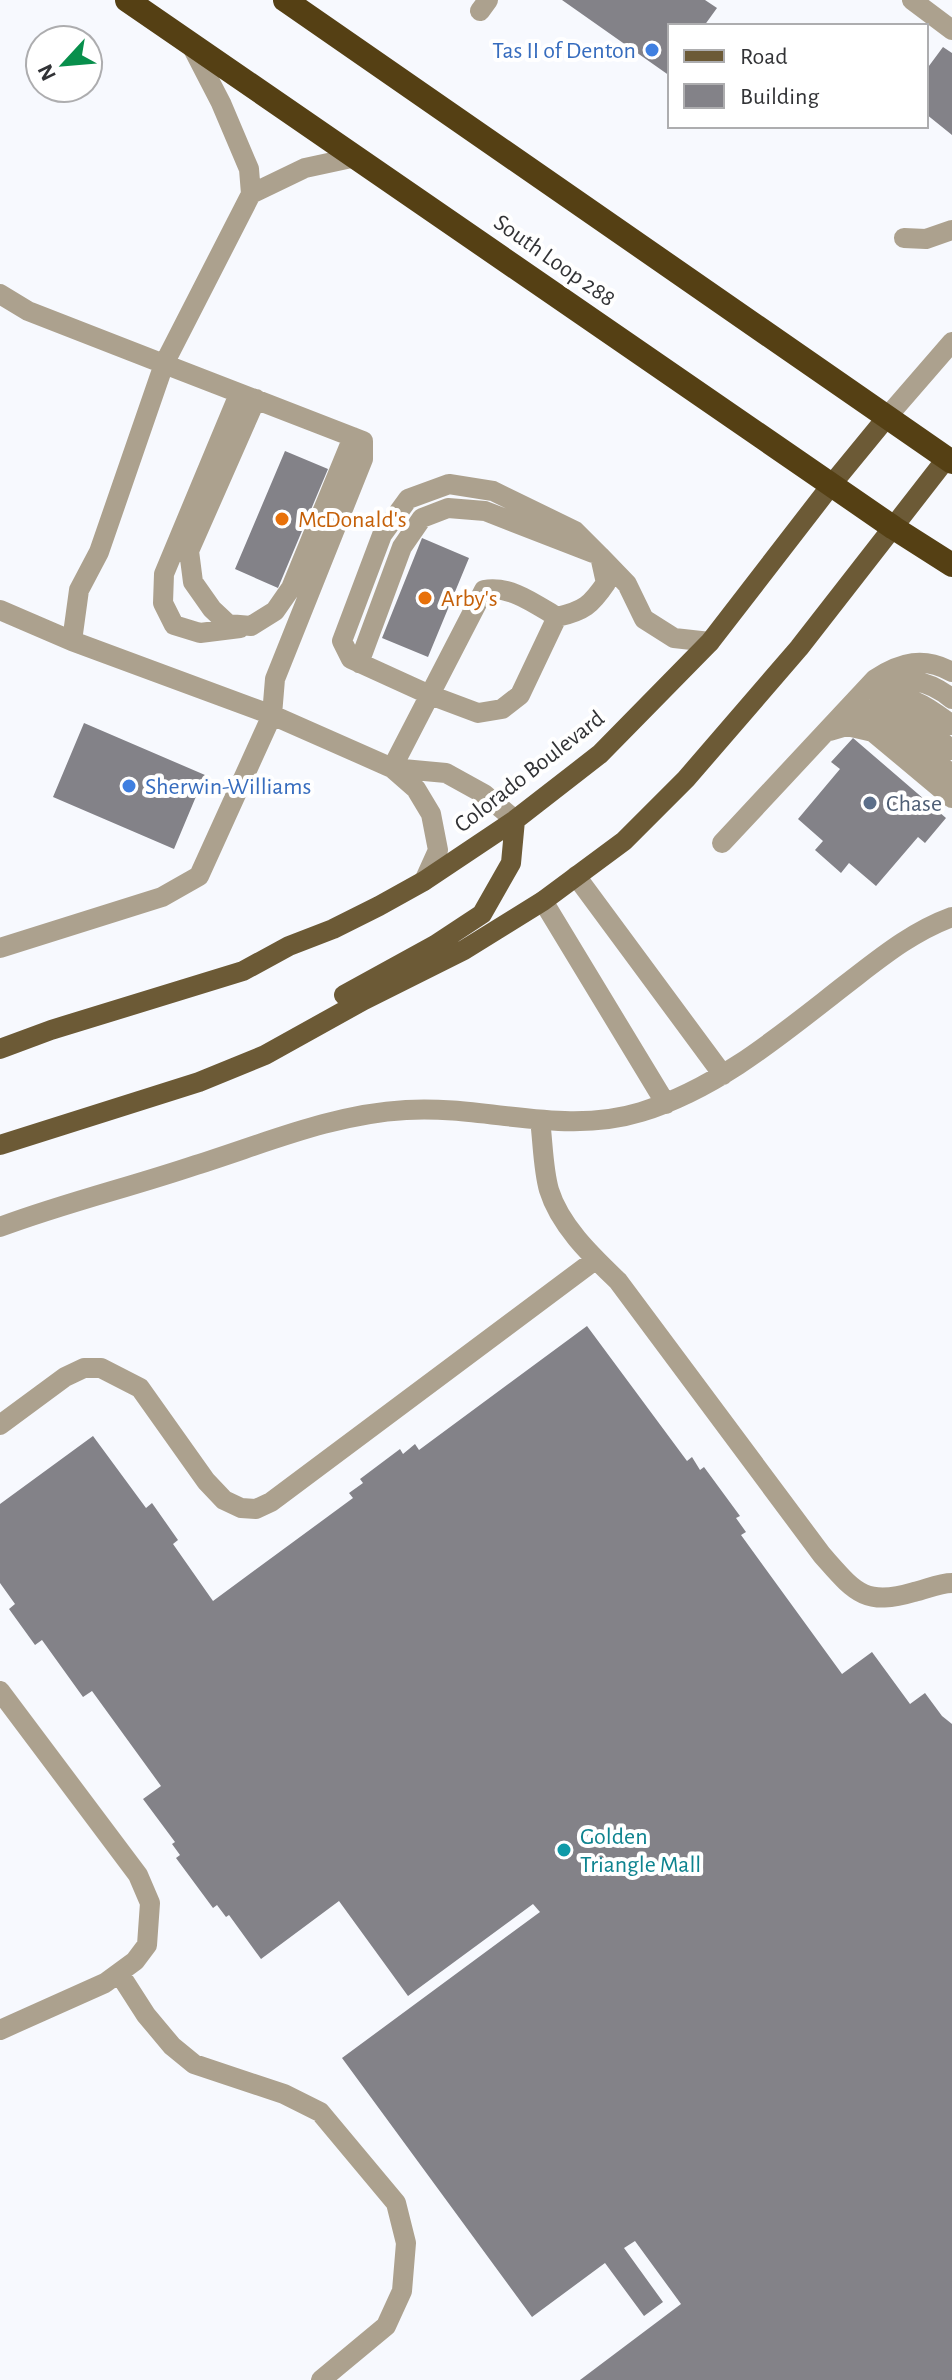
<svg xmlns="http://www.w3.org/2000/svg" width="952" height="2380" viewBox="0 0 952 2380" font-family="'Alegreya Sans',sans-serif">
<rect width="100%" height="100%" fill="#f7f9fe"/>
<path fill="#838288" d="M562,0H705L717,8L704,26H670V76Z
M943,47L952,53V135L926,114V70Z
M285,451L328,469L278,588L235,569Z
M422,538L469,558L428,657L382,638Z
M84,723L205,775L174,849L53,797Z
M853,738L946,818L925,843L918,837L876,886L849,863L841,873L815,850L823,841L798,819L840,769L831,762Z
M587,1326L687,1461L692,1457L700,1470L704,1467L740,1516L736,1518L746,1532L741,1535L842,1674L872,1652L910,1704L925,1693L942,1716L952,1724V2380H580L681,2304L635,2241L624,2248L663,2302L644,2316L605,2263L532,2317L342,2058L540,1912L533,1904L408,1996L339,1901L261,1959L229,1915L226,1917L217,1905L213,1908L176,1858L180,1855L172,1844L175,1842L143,1799L161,1786L92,1691L83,1697L42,1640L35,1645L9,1609L15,1604L0,1583V1504L93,1436L146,1508L152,1503L178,1540L173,1544L213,1601L353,1498L349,1493L363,1483L360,1479L400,1449L403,1454L415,1444L419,1450Z"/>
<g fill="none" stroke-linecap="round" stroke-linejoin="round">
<path stroke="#aca18e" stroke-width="20" d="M912,0L952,30
M480,11L488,0
M251,194L305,168L356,157
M904,238L926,239L952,230
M0,294L28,311L164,364L99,552L79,590L72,641
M239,394L164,574L163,603L174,625L200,633L240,628
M256,399L189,551L193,582L212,609L228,624L251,626L275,611L291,588L353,437
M887,417L952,342
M0,610L72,641L272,715L392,768L416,789L431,814L438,850L424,881
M557,617L520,695L502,709L478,713L430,695L351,659L342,641L382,535L408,499L449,484L493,491L575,531L600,556
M359,663L402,547L422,518L448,508L485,511L593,553
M875,687C904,676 928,679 952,699
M880,698C914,695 926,706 952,725
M854,712C900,700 919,723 952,750
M859,719C897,718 925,752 952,775
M830,731L847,726L873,732L952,798
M392,768L484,590C510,585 535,604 557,617C584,611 591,605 606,583L600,556L627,584L644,619L674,638L710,642
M392,768L446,773L484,794L515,820
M722,843L875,679C901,662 924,656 952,672
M576,876L723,1075
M543,901L666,1104
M0,948L162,897L199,876L272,715L275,679L363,459V441L164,364L251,194L249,169L221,103L190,43
M540,1120C543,1143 543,1169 549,1190C560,1226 592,1256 618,1281L822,1555C854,1591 864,1607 914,1592C927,1589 939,1583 952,1583
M0,1227C64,1203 131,1187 196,1165C266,1143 333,1114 406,1110C485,1105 563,1136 641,1112C719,1088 782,1034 845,985C879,959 911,932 952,917
M0,1425L65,1377L84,1368H101L140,1388L206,1481L224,1500L241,1508L256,1509L271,1502L595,1260
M0,1691L138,1875L150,1903L147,1945L135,1961L105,1983L0,2030
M119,1973L146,2015L172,2046L194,2064L284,2094L320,2112L396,2203L406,2243L402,2291L386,2326L321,2380"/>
<path stroke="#6c5a36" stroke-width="20" d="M344,995L435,945L482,914L511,863L515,820
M0,1049L51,1030L243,971L289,946L333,929L379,906L424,881L515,820L600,754L710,642L832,484L887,417
M0,1145L199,1082L265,1055L364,1000L464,950L543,901L624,841L686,779L799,648L947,458"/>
<path stroke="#554014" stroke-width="24" d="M127,0L894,528L952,565
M285,0L952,462"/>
</g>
<g fill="#3f7fe0" stroke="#fff" stroke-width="3">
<circle cx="652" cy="50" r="8"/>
<circle cx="129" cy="786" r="8"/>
</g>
<g fill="#e8710a" stroke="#fff" stroke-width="3">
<circle cx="282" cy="519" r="8"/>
<circle cx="425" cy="598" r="8"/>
</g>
<circle fill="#5c6f8a" stroke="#fff" stroke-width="3" cx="870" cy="803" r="8"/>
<circle fill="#0f9aa8" stroke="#fff" stroke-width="3" cx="564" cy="1850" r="8"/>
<g text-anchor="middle" stroke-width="8" stroke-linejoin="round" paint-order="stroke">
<g font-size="24" fill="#366cbe" stroke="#fff" text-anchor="end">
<text x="636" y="58">Tas II of Denton</text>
<text x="145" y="794" text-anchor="start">Sherwin-Williams</text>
</g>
<g font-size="24" fill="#323336" stroke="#fff">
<text transform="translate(555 260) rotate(35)" y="8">South Loop 288</text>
<text transform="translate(529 771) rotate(-38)" y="8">Colorado Boulevard</text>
</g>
<g font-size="24" fill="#c56008" stroke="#fff" text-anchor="start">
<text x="298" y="527">McDonald's</text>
<text x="441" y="606">Arby's</text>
</g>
<g font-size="24" fill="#4e5e75" stroke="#fff" text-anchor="start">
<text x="886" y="811">Chase</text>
</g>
<g font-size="24" fill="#0d838f" stroke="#fff" text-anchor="start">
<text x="580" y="1844">Golden<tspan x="580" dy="28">Triangle Mall</tspan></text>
</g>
</g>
<rect x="668" y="24" width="260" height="104" fill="#ffffff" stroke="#adadaf" stroke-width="2"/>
<rect x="684" y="50" width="40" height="12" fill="#6c5a36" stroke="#adadaf" stroke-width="2"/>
<text x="740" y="64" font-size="24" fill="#323336">Road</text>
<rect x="684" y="84" width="40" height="24" fill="#838288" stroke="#adadaf" stroke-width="2"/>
<text x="740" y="104" font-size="24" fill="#323336">Building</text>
<g transform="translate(64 64) rotate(244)"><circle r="38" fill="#ffffff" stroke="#adadaf" stroke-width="2"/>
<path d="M0-6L14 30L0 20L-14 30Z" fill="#088f4c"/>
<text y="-12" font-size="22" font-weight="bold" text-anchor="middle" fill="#323336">N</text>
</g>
</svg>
